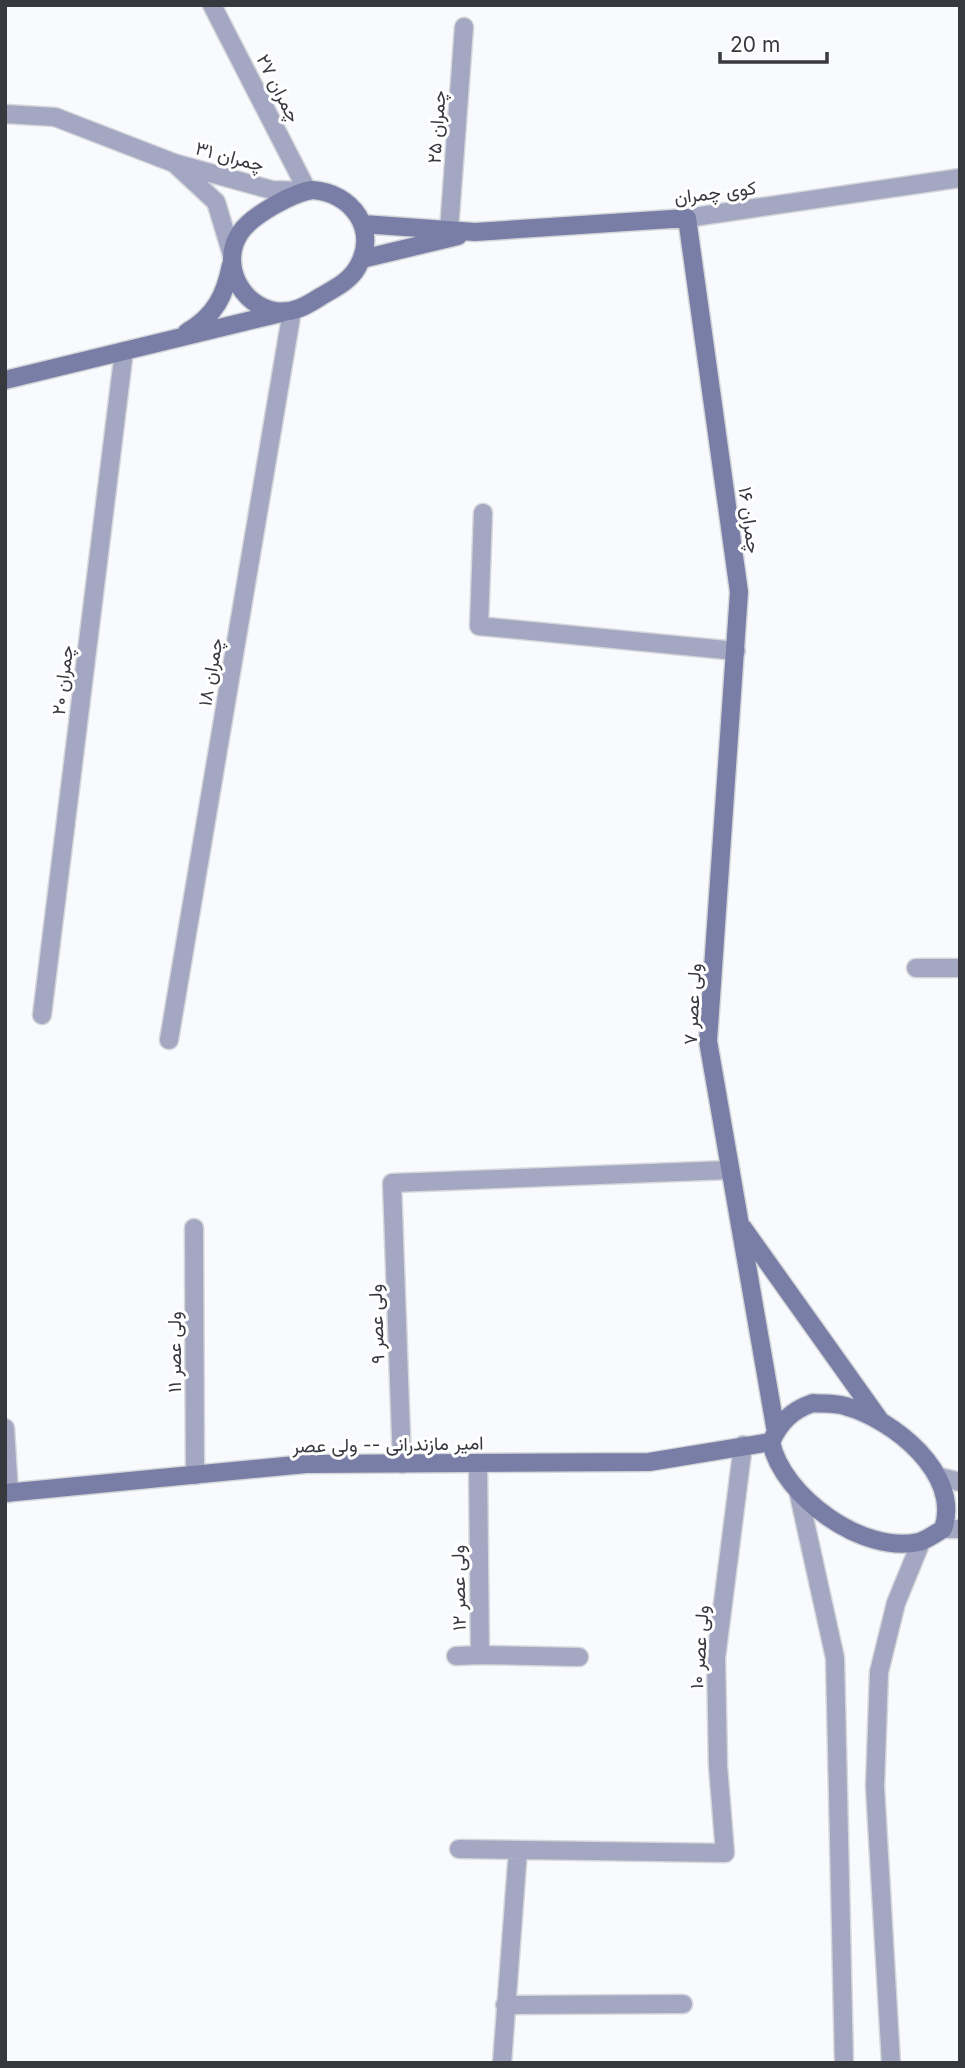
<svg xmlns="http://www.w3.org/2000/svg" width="965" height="2068" viewBox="0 0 965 2068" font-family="Inter,Vazirmatn,sans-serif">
<rect width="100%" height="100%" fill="#f9fafd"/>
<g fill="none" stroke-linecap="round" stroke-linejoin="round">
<defs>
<path id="minor" d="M212,5L307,190
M5,114L55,117L174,163
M449,230L464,27
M232,255L216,202L174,163L272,190L303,191
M483,513L479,626L736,651
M916,968H960
M42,1015L124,351
M169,1040L292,311
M194,1228L195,1475
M5,1428L9,1493
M478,1463L480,1655L579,1657
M402,1464L392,1183L729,1170
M456,1656L480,1655
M459,1849L725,1853L718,1766L716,1658L743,1445
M505,2005L683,2004
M502,2063L518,1850"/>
<path id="tertiary" d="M687,218L960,178
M940,1477L960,1482
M799,1495L835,1658L844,2063
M943,1529H960
M891,2063L875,1787L879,1672L896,1603L921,1542"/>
<path id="secondary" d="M312,190C352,192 380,231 357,268C349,282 333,289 320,297C306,306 292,314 275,311C240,305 220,263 240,233C251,216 292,193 312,190Z
M363,224L475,232L687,218L739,592L708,1041L776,1432
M362,259L458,236
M187,332C215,316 225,295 231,265
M5,380L281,313
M743,1228L879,1419
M813,1403C823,1404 835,1403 845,1406C893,1419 962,1474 943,1529C936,1533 927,1540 919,1542C863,1555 782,1496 771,1442C780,1422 792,1410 813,1403Z
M5,1493L306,1464L649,1462L771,1442"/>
</defs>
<use href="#minor" stroke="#d6d7db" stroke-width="21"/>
<use href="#tertiary" stroke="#d6d7db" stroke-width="21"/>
<use href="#secondary" stroke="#d6d7db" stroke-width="21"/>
<use href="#minor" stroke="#a3a7c2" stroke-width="18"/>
<use href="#tertiary" stroke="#a3a7c2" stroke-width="18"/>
<use href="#secondary" stroke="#797ea6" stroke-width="18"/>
</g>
<g text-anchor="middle" stroke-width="6" stroke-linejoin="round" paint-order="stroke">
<g font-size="19" fill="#38393f" stroke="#fff">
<text transform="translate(279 88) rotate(63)" y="7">چمران ۲۷</text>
<text transform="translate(436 127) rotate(-86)" y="7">چمران ۲۵</text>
<text transform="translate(230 156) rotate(15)" y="7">چمران ۳۱</text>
<text transform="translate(715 192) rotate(-7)" y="7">کوی چمران</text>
<text transform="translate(750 520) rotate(82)" y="7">چمران ۱۶</text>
<text transform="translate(210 672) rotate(-80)" y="7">چمران ۱۸</text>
<text transform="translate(62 680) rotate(-83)" y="7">چمران ۲۰</text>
<text transform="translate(692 1004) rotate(-87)" y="7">ولی عصر ۷</text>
<text transform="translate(376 1324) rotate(-92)" y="7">ولی عصر ۹</text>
<text transform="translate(174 1352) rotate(-90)" y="7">ولی عصر ۱۱</text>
<text transform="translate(388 1444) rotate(-1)" y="7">امیر مازندرانی -- ولی عصر</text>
<text transform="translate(458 1588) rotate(-91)" y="7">ولی عصر ۱۲</text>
<text transform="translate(699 1647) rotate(-86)" y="7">ولی عصر ۱۰</text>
</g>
</g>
<rect width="965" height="2068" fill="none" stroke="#38393f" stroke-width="14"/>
<path d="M720 52v10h107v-10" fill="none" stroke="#38393f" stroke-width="3.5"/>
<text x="730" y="52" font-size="21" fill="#38393f" stroke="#ffffff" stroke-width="5" paint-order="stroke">20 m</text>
</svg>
